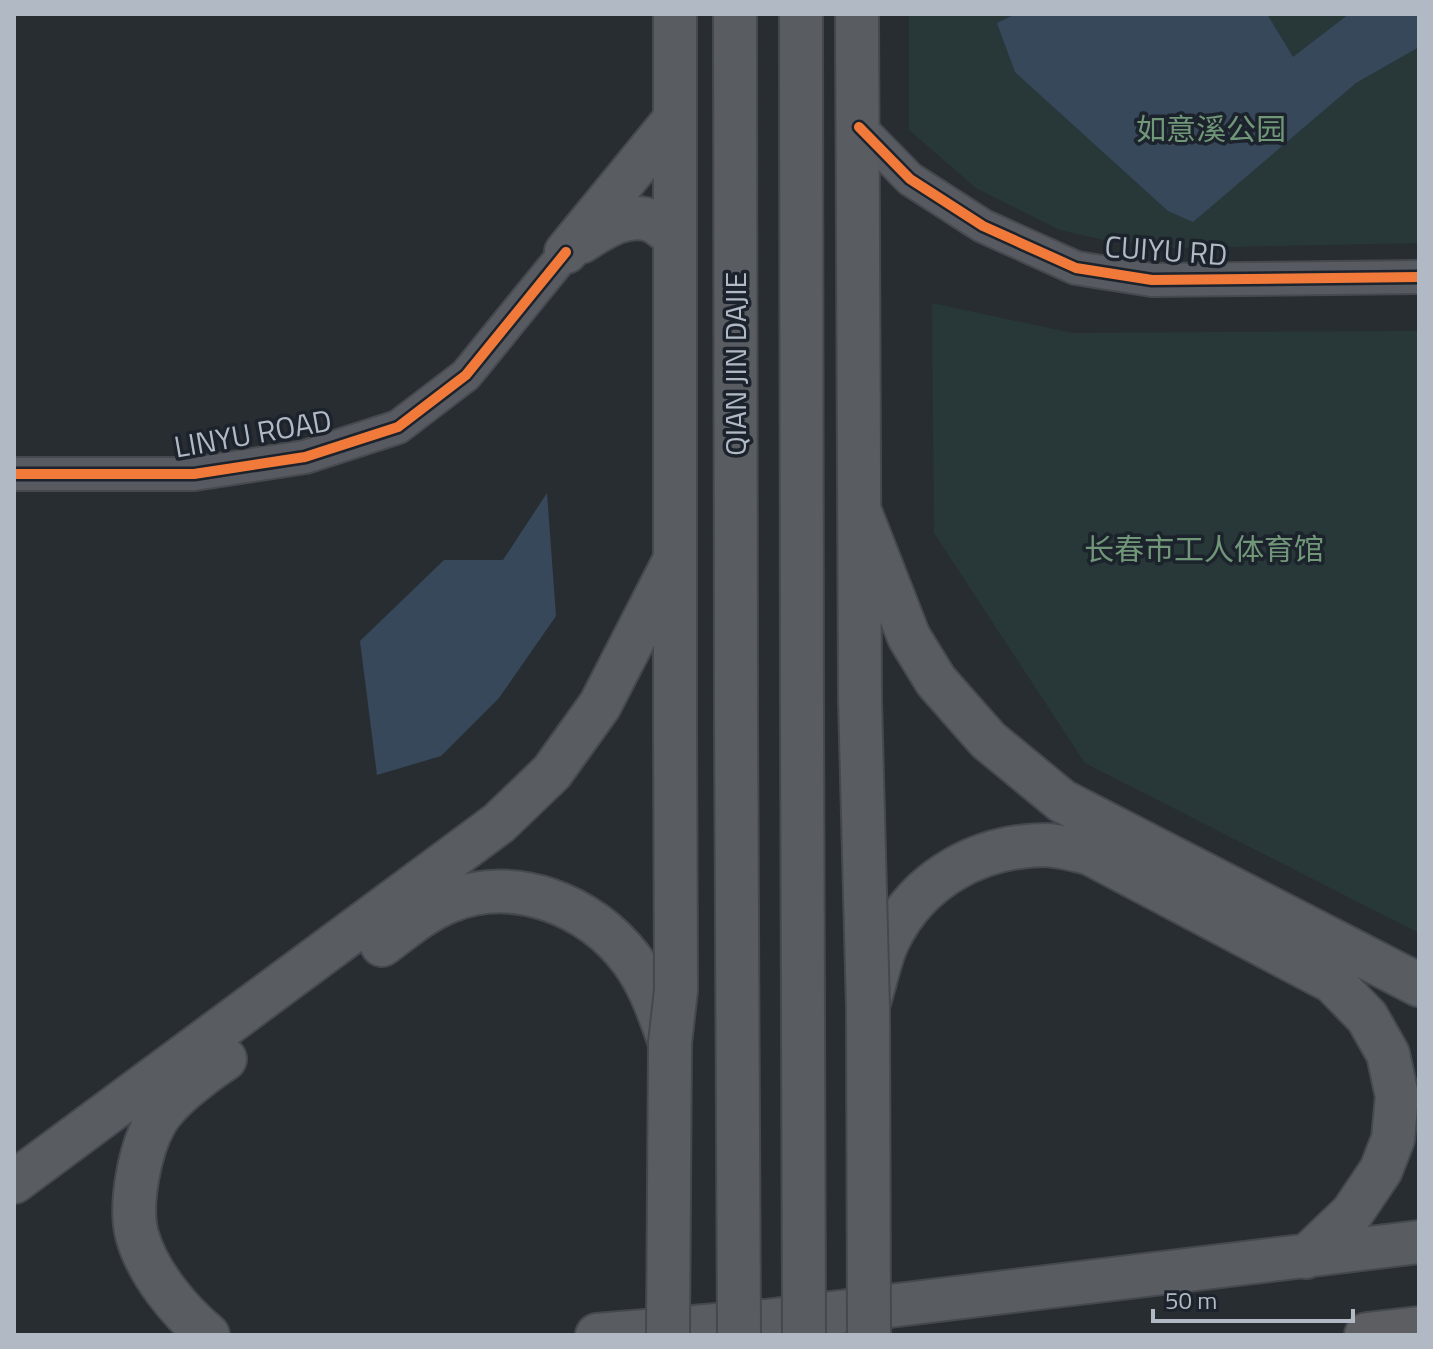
<svg xmlns="http://www.w3.org/2000/svg" width="1433" height="1349" viewBox="0 0 1433 1349" font-family="'Titillium Web','Noto Sans SC',sans-serif">
<rect width="100%" height="100%" fill="#282d32"/>
<path fill="#283839" d="M909,14H1419V243L1175,248L1109,241L1060,230L976,188L909,130Z
M932,303L1072,333L1419,331V933L1085,763L934,533Z"/>
<path fill="#37485b" d="M1016,14H1267L1293,57L1349,14H1419V47L1356,83L1193,222L1168,211L1015,72L997,23Z
M547,493L556,616L499,698L441,756L377,775L360,641L444,560H503Z"/>
<g fill="none" stroke-linecap="round" stroke-linejoin="round">
<defs>
<path id="minor" d="M859,127L910,179L983,226L1076,268L1152,280L1419,277
M14,474H194L305,457L398,427L466,375L566,252"/>
<path id="major" d="M735,14L736,715
M801,14L802,707
M857,14L860,699
M581,242C601,229 627,211 652,221C660,224 667,232 674,236
M566,252L674,120
M859,509L909,637L936,681L988,740L1062,801L1419,985
M675,721V14
M382,945C404,929 424,911 450,901C515,875 590,905 631,959C650,984 659,1013 670,1043
M870,999C876,980 880,958 888,941C918,878 980,845 1047,845C1061,846 1076,850 1089,853L1333,982L1367,1017L1388,1054L1397,1096L1393,1139L1381,1170L1352,1213L1306,1257
M14,1182L499,823L552,772L600,705L673,563
M208,1335C179,1311 147,1272 137,1235C129,1204 140,1148 156,1121C169,1099 204,1073 225,1059
M597,1335L765,1321L1419,1242"/>
<path id="highway" d="M1367,1335L1419,1329"/>
</defs>
<use href="#minor" stroke="#46494d" stroke-width="36"/>
<use href="#major" stroke="#45494f" stroke-width="46"/>
<use href="#highway" stroke="#44494d" stroke-width="48"/>
<use href="#minor" stroke="#575a60" stroke-width="32"/>
<use href="#major" stroke="#595d62" stroke-width="42"/>
<use href="#highway" stroke="#5c5e61" stroke-width="44"/>
<defs>
<path id="major-bridge" d="M860,699L868,1008L869,1335
M802,707L804,1335
M736,715L739,1335
M668,1335L670,1043L676,990L675,721"/>
</defs>
<use href="#major-bridge" stroke="#45494f" stroke-width="46" stroke-linecap="butt"/>
<use href="#major-bridge" stroke="#595d62" stroke-width="42"/>
<defs>
<path id="cycleway" d="M859,127L910,179L983,226L1076,268L1152,280L1419,277
M14,474H194L305,457L398,427L466,375L566,252"/>
</defs>
<use href="#cycleway" stroke="#1c232c" stroke-width="15"/>
<use href="#cycleway" stroke="#f17a3a" stroke-width="10"/>
</g>
<g text-anchor="middle" stroke-width="7" stroke-linejoin="round" paint-order="stroke">
<g font-size="30" fill="#719779" stroke="#1c232c">
<text x="1211" y="140">如意溪公园</text>
<text x="1204" y="560">长春市工人体育馆</text>
</g>
<g font-size="30" fill="#b1b9c4" stroke="#1c232c">
<text transform="translate(1166 251) rotate(4)" y="10">CUIYU RD</text>
<text transform="translate(736 364) rotate(-90)" y="10">QIAN JIN DAJIE</text>
<text transform="translate(253 434) rotate(-10)" y="10">LINYU ROAD</text>
</g>
</g>
<rect width="1433" height="1349" fill="none" stroke="#b1b9c4" stroke-width="32"/>
<path d="M1153 1309v12h200v-12" fill="none" stroke="#b1b9c4" stroke-width="4"/>
<text x="1165" y="1309" font-size="24" fill="#b1b9c4" stroke="#1c232c" stroke-width="6" paint-order="stroke">50 m</text>
</svg>
